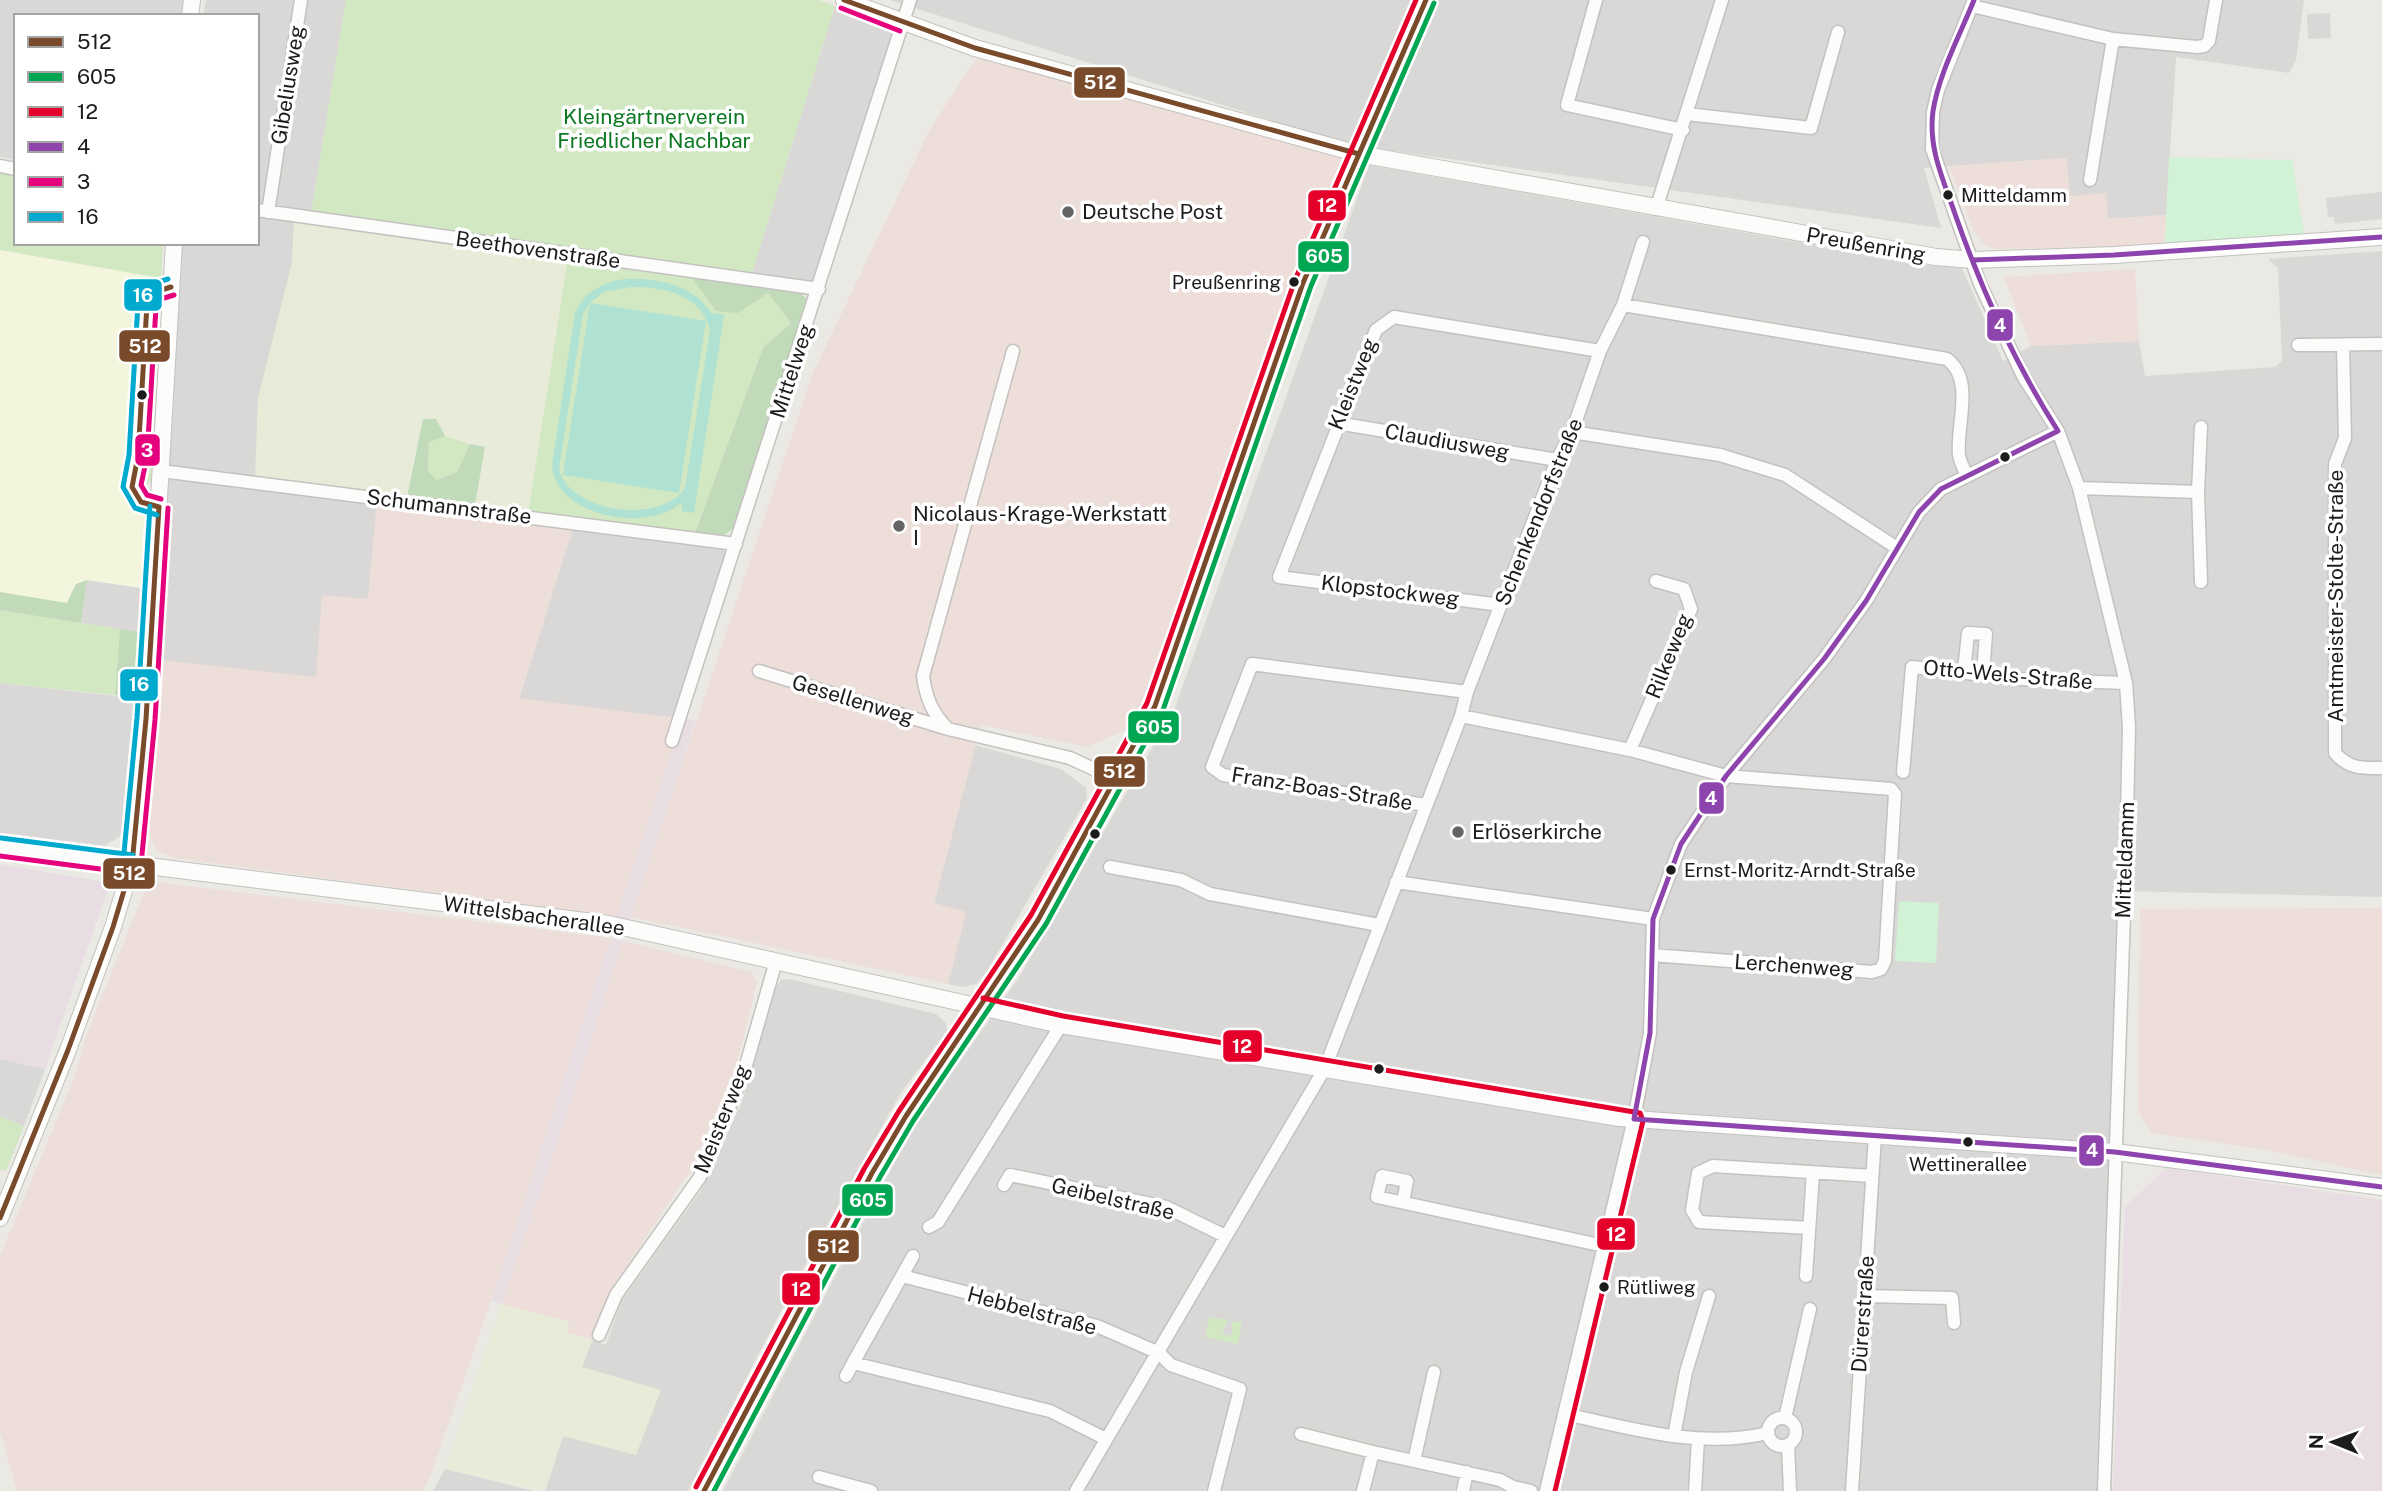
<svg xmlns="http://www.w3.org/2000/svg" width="2382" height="1491" viewBox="0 0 2382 1491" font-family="'Public Sans',sans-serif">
<rect width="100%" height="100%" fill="#eae9e4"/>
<path fill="#d9d8d6" d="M0,0H185L183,16H16V160L0,157Z
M206,0H346L311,214L257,206V16H203Z
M889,0H2304L2296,60L2289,73L2176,57L2166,215L2108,219L2070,196L2066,158L1924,168L1941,228L1386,150L1324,137Z
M835,6L896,27L814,283L752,273Z
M2330,13L2331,38L2308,39L2307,14Z
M1369,165L1924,265L1961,266L2003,361L2031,346L2139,341L2145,376L2275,367L2282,361L2278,268L2268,259L2382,251V897L2118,891L2098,1491H723L896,1160L917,1123L1020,976L1174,710Z
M2382,192V219L2335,224L2334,217H2328L2326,198Z
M257,215L294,222L292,263L278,327L378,493L368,599L322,596L317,678L160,660L180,243H257Z
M573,528L731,549L676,718L519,699Z
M87,580L141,588L139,632L81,623Z
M0,683L134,698L122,835L104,846L0,833Z
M975,745L1061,769L1086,788L1087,798L987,971L976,984L963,987L948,984L966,912L934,904Z
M789,979L936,1014L946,1023L947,1031L900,1094L799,1276L688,1491H545L563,1436L637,1454L582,1367L592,1340L606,1345L622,1300L701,1190L742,1102L775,988L781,980Z
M0,1059L45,1069L24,1126L0,1116Z
M445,1469L534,1491H433Z"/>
<path fill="#edded9" d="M979,54L1342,159L1324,199L1133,727L1087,747L981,725L934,903L966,912L948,984L631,917L812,375L929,131Z
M2066,158L2070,196L2106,193L2108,219L2166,215L2165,245L1996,249L1985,245L1975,233L1949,166Z
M2135,269L2139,341L2031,346L2004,277Z
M377,501L573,528L519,698L683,719L616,917L174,858L156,850L150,837L160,660L316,677L322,595L368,599Z
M156,882L611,938L491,1301L430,1478L422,1491H17L0,1432V1256L74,1078L88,1031L145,890Z
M2382,908V1175L2261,1149L2151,1133L2138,1110L2140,909Z
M623,941L752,972L757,982L735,1071L690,1170L612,1289L592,1340L567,1333L569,1322L502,1304Z"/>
<path fill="#e8dde2" d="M683,719L696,720L631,917L630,920L616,917Z
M0,864L110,883L45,1069L0,1059Z
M611,938L623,941L568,1110L502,1304L491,1301Z
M2167,1168L2382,1200V1491H2113L2125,1207Z"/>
<path fill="#f3f5dd" d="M0,250L161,278L141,588L87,580L71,590L68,604L0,592Z"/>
<path fill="#e8ebd7" d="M294,222L568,258L528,514L475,505L485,447L445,436L441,428L419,432L407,497L255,477L258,398L292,263Z
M502,1304L569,1322L568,1333L592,1340L582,1367L661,1390L636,1455L563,1436L545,1491L445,1469Z"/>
<path fill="#d2e8c2" d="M346,0H819L835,6L752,273L311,214Z
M0,171L16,174V243H163L161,278L0,250Z
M568,258L691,276L738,313L768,293L791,323L763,348L694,536L528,514Z
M157,304L163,309L157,357L160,363C156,383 155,402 157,423L153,428V480L146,485L143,483L142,474L151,317Z
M445,436L470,444L457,472L437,480L428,471L429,441Z
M0,610L120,629L115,695L0,683Z
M0,1116L24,1126L6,1171L0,1169Z
M1210,1317L1228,1320L1222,1331L1226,1336L1232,1334V1321L1242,1323L1238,1344L1205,1337Z"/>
<path fill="#c1dab9" d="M691,276L800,292L808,301L735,527L722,537L694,536L763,348L791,323L768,293L738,313L716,311Z
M423,419H436L445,436L429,442L428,471L437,480L457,472L470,444L485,447L475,505L407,497Z
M87,580L81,623L0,610V592L67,603L76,584Z
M120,629L139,632L134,698L115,695Z"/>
<path fill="#d1f2d5" d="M2169,157L2292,160L2304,234L2165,245Z
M1899,901L1939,903L1936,963L1895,961Z"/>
<path fill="#afe2d2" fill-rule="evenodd" d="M623,279C654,277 694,284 711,313L724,315L694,513L682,511V502C649,534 555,517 552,465L575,313C585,291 601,284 623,279ZM631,287C663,287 701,294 710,330L685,488C660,525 570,513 559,469L583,314L590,303L563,475L679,493L706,321L590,303L604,292Z"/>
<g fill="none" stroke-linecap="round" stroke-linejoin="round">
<defs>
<path id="minor" d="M1596,0L1567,105L1683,130
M1974,0L1938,90L1933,112L1932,149L1980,284L2023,376L2058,431L2079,488L2126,683L2129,727L2126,856L2104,1491
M1972,6L2113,39L2197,47L2204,46L2209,41L2216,0
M1687,114L1811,128L1838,32
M0,166L16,169
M2090,180L2113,39
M1656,209L1722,0
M257,210L819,289
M268,212L301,0
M1623,305L1947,359C1975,380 1956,424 1959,455C1960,462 1964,469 1967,476
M2298,345L2382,344
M2343,345L2345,438L2335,464V753C2349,769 2362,768 2382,768
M1013,351L923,676C926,698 932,713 948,729L1070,758L1117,780
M1337,423L1557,460
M2201,427L2198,492L2201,582
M1572,432L1720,455L1785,475L1897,548
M161,471L736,544
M2079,488L2198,492
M1501,605L1279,577L1376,330L1394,317L1600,351
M759,671L945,728
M1964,671L1968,633L1986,634L1983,674
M1461,716L1630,750L1726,776L1891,789L1895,794L1885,961L1881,969L1872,972L1652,955
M672,741L910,0
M1630,750L1691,609L1684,589L1656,581
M1903,772L1912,667L2020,679L2126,683
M1426,805L1223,775L1212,767L1252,664L1467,692
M0,847L132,864
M1110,867L1181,880L1210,894L1379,925
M1396,882L1653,919
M1004,1185L1010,1175L1166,1207L1225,1236
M1403,1202L1407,1181L1382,1176L1377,1197L1604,1246
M929,1227L938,1222L1061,1025
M1809,1228L1699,1222L1692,1210L1698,1173L1713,1166L1872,1176
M902,1276L1097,1326L1159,1353L1171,1365L1240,1389L1214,1491
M1806,1276L1813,1173
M1865,1296L1952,1298L1954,1323
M599,1335L616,1295L700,1177L744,1072L776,961
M853,1363L913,1256
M846,1376L853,1363L1050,1411L1106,1439
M1566,1414C1632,1429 1701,1449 1768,1433
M1768 1432a14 14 0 1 1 28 0a14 14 0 1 1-28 0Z
M1785,1418L1810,1309
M1301,1434L1373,1452
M1674,1436L1686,1372L1709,1296
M1788,1445L1790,1491
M1414,1461L1434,1372
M819,1477L871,1491
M1076,1491L1325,1068L1461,716L1467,692L1557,460L1572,432L1600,351L1623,305L1643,242
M1363,1491L1373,1452L1500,1480L1513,1487L1531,1491
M1463,1491L1467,1472
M1546,1491L1634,1119L1650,1033L1653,919L1681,844L1726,776L1824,659L1866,601L1919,512L1941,489L2058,431
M1695,1491L1698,1439
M1852,1491L1875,1136"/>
<path id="tertiary" d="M844,0L975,48L1359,154L1936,257L1973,260L2114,255L2382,237
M190,16L192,0
M132,864L609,924L1061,1025L1619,1118L2115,1152L2382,1187
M0,1218L68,1050L113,927L132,864L146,719L174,243"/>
<path id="secondary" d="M704,1491L872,1173L906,1116L1038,920L1117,780L1155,706L1303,283L1426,0"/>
</defs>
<use href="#minor" stroke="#c3c2c0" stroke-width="15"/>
<use href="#tertiary" stroke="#c3c2c0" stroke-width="18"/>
<use href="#secondary" stroke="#8f937d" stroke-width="20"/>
<use href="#minor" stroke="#fcfcfb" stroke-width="12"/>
<use href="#tertiary" stroke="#fcfcfb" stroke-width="16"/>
<use href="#secondary" stroke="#f1f2e9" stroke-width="18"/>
<defs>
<path id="bus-1" d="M844,0L975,48L1359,154
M159,507L141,502L132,487L138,456L147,304L155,292L171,287
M0,1218L68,1050L113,927L132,864L146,719L159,507
M704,1491L872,1173L906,1116L1038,920L1155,706L1303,283L1426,0"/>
<path id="bus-2" d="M714,1491L880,1177L913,1121L1046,924L1163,710L1311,286L1434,3"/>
<path id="bus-3" d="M983,998L1063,1016L1640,1113L1643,1121L1555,1491
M696,1487L864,1169L899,1111L1031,915L1147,703L1295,280L1416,0"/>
<path id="bus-4" d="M1974,0C1960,35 1939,73 1933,111C1928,148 1943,179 1955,214C1982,291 2014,362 2058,431L1941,489L1919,512L1866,601L1824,659L1726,776L1681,844L1653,919L1650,1033L1634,1119L2115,1152L2382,1187
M1973,260L2114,255L2382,237"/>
<path id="bus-5" d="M841,8L900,31
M161,499L147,495L141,485L147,457L156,307L161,299L174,295
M0,856L131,873
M141,865L155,720L168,508"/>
<path id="bus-6" d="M157,515L135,508L123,487L129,455L138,303L149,285L168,279
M1,838L133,855
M123,863L137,718L150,506"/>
</defs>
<use href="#bus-1" stroke="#fff" stroke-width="10"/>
<use href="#bus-2" stroke="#fff" stroke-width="10"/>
<use href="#bus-3" stroke="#fff" stroke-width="10"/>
<use href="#bus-4" stroke="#fff" stroke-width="10"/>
<use href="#bus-5" stroke="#fff" stroke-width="10"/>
<use href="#bus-6" stroke="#fff" stroke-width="10"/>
<use href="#bus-1" stroke="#7a4b2a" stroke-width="5"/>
<use href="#bus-2" stroke="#00a651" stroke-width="5"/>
<use href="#bus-3" stroke="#e4002b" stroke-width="5"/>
<use href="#bus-4" stroke="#8e44ad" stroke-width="5"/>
<use href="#bus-5" stroke="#e5007d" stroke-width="5"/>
<use href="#bus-6" stroke="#00a9ce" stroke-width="5"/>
</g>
<g fill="#1c1c1c" stroke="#fff" stroke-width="2.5">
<circle cx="1948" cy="195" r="6"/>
<circle cx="1294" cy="282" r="6"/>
<circle cx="142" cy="395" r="6"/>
<circle cx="2005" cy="457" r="6"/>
<circle cx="1095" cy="834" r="6"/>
<circle cx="1671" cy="870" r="6"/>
<circle cx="1379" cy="1069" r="6"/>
<circle cx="1968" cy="1142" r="6"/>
<circle cx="1604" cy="1287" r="6"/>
</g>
<g fill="#646462" stroke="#fff" stroke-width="2.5">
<circle cx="1068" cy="212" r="7"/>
<circle cx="899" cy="526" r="7"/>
<circle cx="1458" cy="832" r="7"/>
</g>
<g text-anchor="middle" stroke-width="7" stroke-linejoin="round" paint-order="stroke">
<g font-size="19" fill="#1c1c1c" stroke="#fff" text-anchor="start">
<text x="1961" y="202">Mitteldamm</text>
<text x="1281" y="289" text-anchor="end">Preußenring</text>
<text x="1684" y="877">Ernst-Moritz-Arndt-Straße</text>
<text x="1968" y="1171" text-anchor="middle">Wettinerallee</text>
<text x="1617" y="1294">Rütliweg</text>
</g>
<g font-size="21" fill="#1c1c1c" stroke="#fff">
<text transform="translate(288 85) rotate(-81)" y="7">Gibeliusweg</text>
<text transform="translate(1866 245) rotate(10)" y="7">Preußenring</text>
<text transform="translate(538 250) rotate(8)" y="7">Beethovenstraße</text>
<text transform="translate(792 371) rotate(-72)" y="7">Mittelweg</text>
<text transform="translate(1353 384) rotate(-68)" y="7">Kleistweg</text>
<text transform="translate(1447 442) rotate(10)" y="7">Claudiusweg</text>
<text transform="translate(449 507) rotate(7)" y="7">Schumannstraße</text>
<text transform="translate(1539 512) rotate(-68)" y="7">Schenkendorfstraße</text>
<text transform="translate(1390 591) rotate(7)" y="7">Klopstockweg</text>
<text transform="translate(2336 596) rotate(-90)" y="7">Amtmeister-Stolte-Straße</text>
<text transform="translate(1669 656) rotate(-68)" y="7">Rilkeweg</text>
<text transform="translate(2008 675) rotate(5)" y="7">Otto-Wels-Straße</text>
<text transform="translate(853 700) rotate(17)" y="7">Gesellenweg</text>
<text transform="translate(1322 789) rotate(9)" y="7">Franz-Boas-Straße</text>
<text transform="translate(2125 860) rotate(-88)" y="7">Mitteldamm</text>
<text transform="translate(534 916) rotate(8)" y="7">Wittelsbacherallee</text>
<text transform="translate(1794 966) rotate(4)" y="7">Lerchenweg</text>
<text transform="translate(722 1119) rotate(-68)" y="7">Meisterweg</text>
<text transform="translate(1113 1199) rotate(13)" y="7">Geibelstraße</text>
<text transform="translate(1032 1311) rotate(15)" y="7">Hebbelstraße</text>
<text transform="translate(1863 1314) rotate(-86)" y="7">Dürerstraße</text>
</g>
<g font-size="21" fill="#0b7822" stroke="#fff">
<text x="654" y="124">Kleingärtnerverein<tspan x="654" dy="24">Friedlicher Nachbar</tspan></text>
</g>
<g font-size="21" fill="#1c1c1c" stroke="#fff" text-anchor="start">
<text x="1082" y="219">Deutsche Post</text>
<text x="913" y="521">Nicolaus-Krage-Werkstatt<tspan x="913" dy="24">I</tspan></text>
<text x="1472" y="839">Erlöserkirche</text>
</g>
</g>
<g stroke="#fff" stroke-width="2.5">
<rect x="1073" y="66" width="53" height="33" rx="7" fill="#7a4b2a"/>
<rect x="1307" y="189" width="40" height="33" rx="7" fill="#e4002b"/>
<rect x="1297" y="240" width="53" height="33" rx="7" fill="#00a651"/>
<rect x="123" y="278" width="40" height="34" rx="7" fill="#00a9ce"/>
<rect x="1986" y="308" width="28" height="34" rx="7" fill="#8e44ad"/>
<rect x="118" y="329" width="53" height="34" rx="7" fill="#7a4b2a"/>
<rect x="134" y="433" width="27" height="34" rx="7" fill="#e5007d"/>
<rect x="119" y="668" width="40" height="34" rx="7" fill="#00a9ce"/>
<rect x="1127" y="710" width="53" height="34" rx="7" fill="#00a651"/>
<rect x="1093" y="755" width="53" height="33" rx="7" fill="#7a4b2a"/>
<rect x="1698" y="781" width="27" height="34" rx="7" fill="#8e44ad"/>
<rect x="102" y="857" width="54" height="33" rx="7" fill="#7a4b2a"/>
<rect x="1222" y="1029" width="41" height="34" rx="7" fill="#e4002b"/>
<rect x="2078" y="1134" width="27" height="33" rx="7" fill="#8e44ad"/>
<rect x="841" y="1183" width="53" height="34" rx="7" fill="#00a651"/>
<rect x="1596" y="1217" width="40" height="34" rx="7" fill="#e4002b"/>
<rect x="807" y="1229" width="53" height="34" rx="7" fill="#7a4b2a"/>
<rect x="781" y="1272" width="40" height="34" rx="7" fill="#e4002b"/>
</g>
<g font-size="19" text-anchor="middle" font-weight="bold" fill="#fff">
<text x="1100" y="89">512</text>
<text x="1327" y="212">12</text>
<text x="1324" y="263">605</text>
<text x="143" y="302">16</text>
<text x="2000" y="332">4</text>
<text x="145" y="353">512</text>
<text x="147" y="457">3</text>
<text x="139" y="691">16</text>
<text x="1154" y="734">605</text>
<text x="1119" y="778">512</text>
<text x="1711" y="805">4</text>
<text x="129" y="880">512</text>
<text x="1242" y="1053">12</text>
<text x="2092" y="1157">4</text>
<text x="868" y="1207">605</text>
<text x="1616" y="1241">12</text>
<text x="833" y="1253">512</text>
<text x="801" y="1296">12</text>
</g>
<rect x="14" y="14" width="245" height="231" fill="#ffffff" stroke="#a4a4a4" stroke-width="2"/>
<rect x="28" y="37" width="35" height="10" fill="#7a4b2a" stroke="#a4a4a4" stroke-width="2"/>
<text x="77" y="49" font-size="21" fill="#1c1c1c">512</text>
<rect x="28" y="72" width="35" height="10" fill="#00a651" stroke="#a4a4a4" stroke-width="2"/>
<text x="77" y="84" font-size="21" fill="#1c1c1c">605</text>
<rect x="28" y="107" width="35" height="10" fill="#e4002b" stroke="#a4a4a4" stroke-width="2"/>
<text x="77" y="119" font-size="21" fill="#1c1c1c">12</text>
<rect x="28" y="142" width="35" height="10" fill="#8e44ad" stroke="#a4a4a4" stroke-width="2"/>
<text x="77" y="154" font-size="21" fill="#1c1c1c">4</text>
<rect x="28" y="177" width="35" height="10" fill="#e5007d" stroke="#a4a4a4" stroke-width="2"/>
<text x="77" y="189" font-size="21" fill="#1c1c1c">3</text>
<rect x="28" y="212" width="35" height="10" fill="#00a9ce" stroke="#a4a4a4" stroke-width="2"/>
<text x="77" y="224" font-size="21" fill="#1c1c1c">16</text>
<g transform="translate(2333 1442) rotate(271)" stroke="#ffffff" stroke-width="5" paint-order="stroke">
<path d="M0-5L12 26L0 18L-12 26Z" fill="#1c1c1c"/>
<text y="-10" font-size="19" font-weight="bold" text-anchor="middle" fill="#1c1c1c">N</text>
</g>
</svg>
